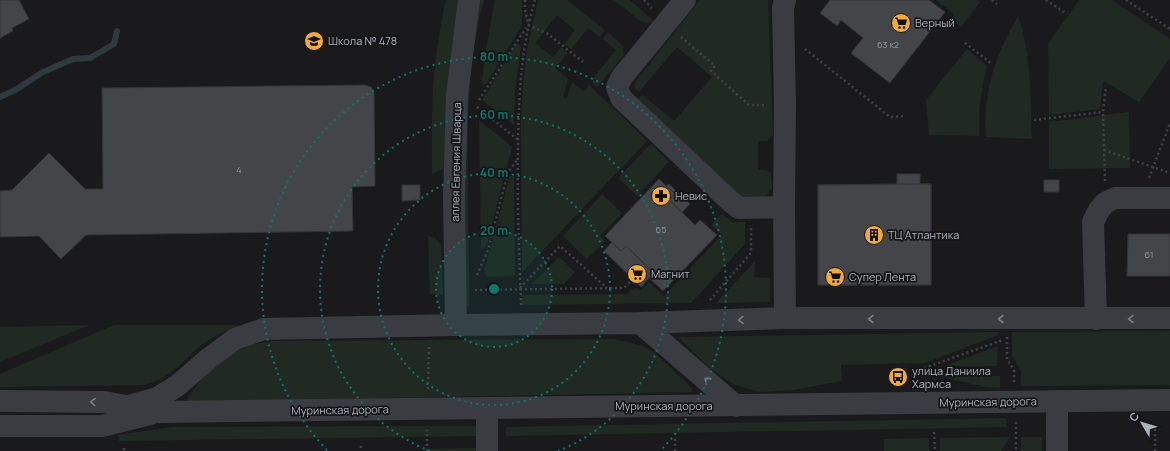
<svg xmlns="http://www.w3.org/2000/svg" width="1170" height="451" viewBox="0 0 1170 451" font-family="Manrope,sans-serif">
<rect width="100%" height="100%" fill="#1a1a1c"/>
<path fill="#212a22" fill-rule="evenodd" d="M446,0H461C448,54 445,109 445,164L442,169L433,174L432,173C431,115 432,57 446,0Z
M479,0H484C467,61 467,124 468,187C468,227 469,266 469,306H465L464,99Z
M495,0H522V26L486,84L483,85L482,82L485,54Z
M538,0H567L605,30L600,37L588,28L571,49L564,44L575,30L557,15L535,43L553,57L561,47L568,53L555,68L568,79L563,97L567,98L572,82L583,91L589,85L647,141L522,272L521,120L523,84L527,50Z
M614,0H630L654,21L649,23L640,21Z
M700,0H768L773,135L767,141H758V170H766L771,173L772,188C766,200 755,198 743,198L636,101L642,95L634,88L636,81ZM677,47L712,77L674,121L639,92Z
M936,0H977L980,2L961,27L951,19L954,14Z
M1079,0H1112L1170,39V58L1139,102L1103,81L1100,109L1049,115L1048,44Z
M1018,16C1032,55 1030,98 1032,139L986,137C983,90 995,56 1018,16Z
M608,32L623,46L624,55L597,87L591,81L616,50L603,39Z
M518,44L521,47L515,91L514,125L482,100L516,45Z
M967,49L987,66C981,89 978,112 979,136L929,135L926,100Z
M1129,112L1130,168L1049,169V122Z
M479,120L512,147L486,247L483,249L481,247Z
M651,144L669,162L637,196L618,178Z
M510,175L514,176V178L515,275L512,276L487,277L484,272Z
M602,194L622,213L600,236L605,241L587,259L563,236Z
M722,213L732,222H745V244L691,303L522,305V295L627,294L631,289L633,291L636,288L640,291L649,282L664,296L722,235L711,225Z
M428,236L435,238L441,245L443,295L430,294Z
M559,257L575,272L564,284H532Z
M755,261L754,277L770,278V302L716,303Z
M89,325L0,362V327Z
M114,325H240C225,331 211,337 199,347C179,364 171,378 144,385L0,387V374Z
M1170,331V385L1021,386V371L1012,356V332Z
M998,332V335L925,363L841,365L842,381L793,390L761,392L735,385L711,369L678,337Z
M614,339L640,345L654,352L693,389L691,392L189,402L187,399C202,376 227,350 256,344C262,342 268,342 274,341Z
M998,346L997,366H944Z
M926,374L1000,376V388L986,387Z
M1006,418L1007,427L506,436V427Z
M477,426L478,436L119,441L118,435L172,427Z
M1010,437L1001,451H940V438Z
M1021,437H1042V451H1021Z
M929,438V451H884V439Z
M477,448V451H429V449Z"/>
<g fill="none" stroke-linecap="round" stroke-linejoin="round">
<path stroke="#2f3a40" stroke-width="6" d="M0,97L17,89L43,72L73,59L90,58L114,44L117,31"/>
</g>
<path fill="#444549" stroke="#343438" d="M0,0H19L29,19L12,28L13,31L0,38Z
M830,0H929L945,12L890,83L851,53L863,38L841,20L837,26L820,13Z
M365,85L371,87L374,92L375,186L352,187L353,231L86,235L61,259L39,236L0,237V191L12,190L49,153L85,189H103L102,88Z
M897,174H920V184H931V285H818V185L897,184Z
M659,179L675,194L669,200L695,225L700,220L717,235L663,291L647,276L652,271L626,246L621,251L605,236Z
M1044,180H1059V192H1044Z
M669,184L690,204L682,212L669,200L675,194L666,186Z
M920,184H931V285H818V185Z
M402,185H420V200L402,201Z
M1128,234H1170V276H1127Z
M612,242L621,251L626,246L652,271L647,276L649,278L641,287L604,251Z"/>
<g fill="none" stroke-linecap="round" stroke-linejoin="round">
<path stroke="#414348" stroke-width="2.5" stroke-dasharray="2 3" stroke-linecap="butt" d="M525,0V10L528,23
M644,0L652,8
M992,0L997,4
M1046,0L1067,14
M1126,0L1170,29
M528,25L548,34L583,62
M681,37L715,66L711,71L749,105H764
M965,43L992,64
M805,49L890,117L905,116
M479,100L526,28
M477,107L517,139
M1034,120L1103,112
M1104,150L1170,173
M1149,178L1170,123
M1105,181L1103,112L1106,86
M477,275L488,250L508,172L517,160
M520,288L560,246L607,288
M475,290L624,288L633,279
M710,300L751,253V228
M521,305C519,251 517,198 518,144C519,92 521,50 535,0
M1007,337V359L1014,370V383
M924,368L1003,340
M428,389L429,346
M1016,422V451
M934,432L935,451
M675,439V451
M361,446V451
M124,448V451
M427,451V430
M1155,451V428"/>
<path stroke="#3b3c41" stroke-width="22" d="M685,0L622,77L617,87L621,98L730,201L739,208L784,207
M785,318L784,207L785,105L783,8L785,0
M1096,319L1093,222L1099,210L1105,203L1115,198H1170
M640,323L736,406
M456,325L454,197L457,95L469,0
M0,401L104,402L159,412L1170,400
M1057,402V451
M132,405L157,398L177,386L208,359L235,339L264,329L456,325L640,323L785,318H1170
M487,408V451
M0,426H102L150,414"/>
</g>
<defs><path id="oneway-chevron" d="M-2-3.5L2.5 0L-2 3.5" fill="none" stroke-width="1.6" stroke-linecap="round" stroke-linejoin="round"/></defs>
<g stroke="#797d84">
<use href="#oneway-chevron" transform="translate(871 319) rotate(-180)"/>
<use href="#oneway-chevron" transform="translate(1001 319) rotate(-180)"/>
<use href="#oneway-chevron" transform="translate(1131 319) rotate(179)"/>
<use href="#oneway-chevron" transform="translate(741 320) rotate(178)"/>
<use href="#oneway-chevron" transform="translate(707 380) rotate(-139)"/>
<use href="#oneway-chevron" transform="translate(93 402) rotate(-179)"/>
</g>
<circle cx="494" cy="289" r="58" fill="#0f766e" fill-opacity=".12"/>
<g fill="none" stroke="#0f766e" stroke-width="2" stroke-dasharray="2 4">
<circle cx="494" cy="289" r="58"/>
<circle cx="494" cy="289" r="116"/>
<path d="M430 451A174 174 0 1 1 558 451"/>
<path d="M327 450A232 232 0 1 1 661 450"/>
</g>
<defs>
<symbol id="supermarket-disc" viewBox="-11 -11 22 22"><circle r="9.5" fill="#f1a83c" stroke="#151517"/><path d="M-6-5.5h2.5l.6 2H6L4.5 2H-2.5L-4.4-4H-6ZM-1.5 3.2a1.3 1.3 0 1 0 .1 0ZM3 3.2a1.3 1.3 0 1 0 .1 0Z" fill="#111"/></symbol>
<symbol id="school-disc" viewBox="-11 -11 22 22"><circle r="9.5" fill="#f1a83c" stroke="#151517"/><path d="M0-5L7-2L0 1L-7-2ZM-4 1L0 2.5L4 1V4Q0 6-4 4Z" fill="#111"/></symbol>
<symbol id="pharmacy-disc" viewBox="-11 -11 22 22"><circle r="9.5" fill="#f1a83c" stroke="#151517"/><path d="M-2-6h4v4h4v4h-4v4h-4v-4h-4v-4h4Z" fill="#111"/></symbol>
<symbol id="building-disc" viewBox="-11 -11 22 22"><circle r="9.5" fill="#f1a83c" stroke="#151517"/><path d="M-4-6H4V6H1V3H-1V6H-4ZM-2.5-4.3h1.7v1.8h-1.7ZM.8-4.3h1.7v1.8H.8ZM-2.5-1h1.7V.8h-1.7ZM.8-1h1.7V.8H.8Z" fill="#111"/></symbol>
<symbol id="bus-disc" viewBox="-11 -11 22 22"><circle r="9.5" fill="#f1a83c" stroke="#151517"/><path d="M-5-6H5V4H4V6H2V4H-2V6H-4V4H-5ZM-3.5-4V0h7V-4ZM-3.5 1.2v1.5H-2V1.2ZM2 1.2v1.5H3.5V1.2Z" fill="#111"/></symbol>
</defs>
<g fill-rule="evenodd">
<use href="#supermarket-disc" x="890" y="12" width="22" height="22"/>
<use href="#school-disc" x="303" y="30" width="22" height="22"/>
<use href="#pharmacy-disc" x="650" y="185" width="22" height="22"/>
<use href="#building-disc" x="863" y="224" width="22" height="22"/>
<use href="#supermarket-disc" x="626" y="263" width="22" height="22"/>
<use href="#supermarket-disc" x="824" y="266" width="22" height="22"/>
<use href="#bus-disc" x="887" y="366" width="22" height="22"/>
</g>
<g text-anchor="middle" stroke-width="3.5" stroke-linejoin="round" paint-order="stroke">
<g font-size="9" fill="#92979e">
<text x="888" y="48">63 к2</text>
<text x="239" y="173">4</text>
<text x="661" y="233">65</text>
<text x="1149" y="258">61</text>
</g>
<g font-size="11" fill="#acb2bb" stroke="#151517" text-anchor="start">
<text x="915" y="27">Верный</text>
<text x="328" y="45">Школа № 478</text>
<text x="675" y="200">Невис</text>
<text x="888" y="239">ТЦ Атлантика</text>
<text x="651" y="278">Магнит</text>
<text x="849" y="281">Супер Лента</text>
<text x="912" y="375">улица Даниила<tspan x="912" dy="13">Хармса</tspan></text>
</g>
<g font-size="11" fill="#acb2bb" stroke="#151517">
<text transform="translate(456 162) rotate(-89)" y="4">аллея Евгения Шварца</text>
<text transform="translate(988 402) rotate(-1)" y="4">Муринская дорога</text>
<text x="664" y="410">Муринская дорога</text>
<text transform="translate(340 410) rotate(-1)" y="4">Муринская дорога</text>
</g>
</g>
<circle cx="494" cy="289" r="6" fill="#0f766e" stroke="#151517" stroke-width="2"/>
<g font-size="12" text-anchor="middle" font-weight="bold" fill="#0f766e" stroke="#151517" stroke-width="3.5" stroke-linejoin="round" paint-order="stroke">
<text x="494" y="61">80 m</text>
<text x="494" y="119">60 m</text>
<text x="494" y="177">40 m</text>
<text x="494" y="235">20 m</text>
</g>
<g transform="translate(1142 423) rotate(308)" stroke="#151517" stroke-width="3" paint-order="stroke">
<path d="M0-3L7 15L0 10L-7 15Z" fill="#acb2bb"/>
<text y="-6" font-size="11" font-weight="bold" text-anchor="middle" fill="#acb2bb">С</text>
</g>
</svg>
